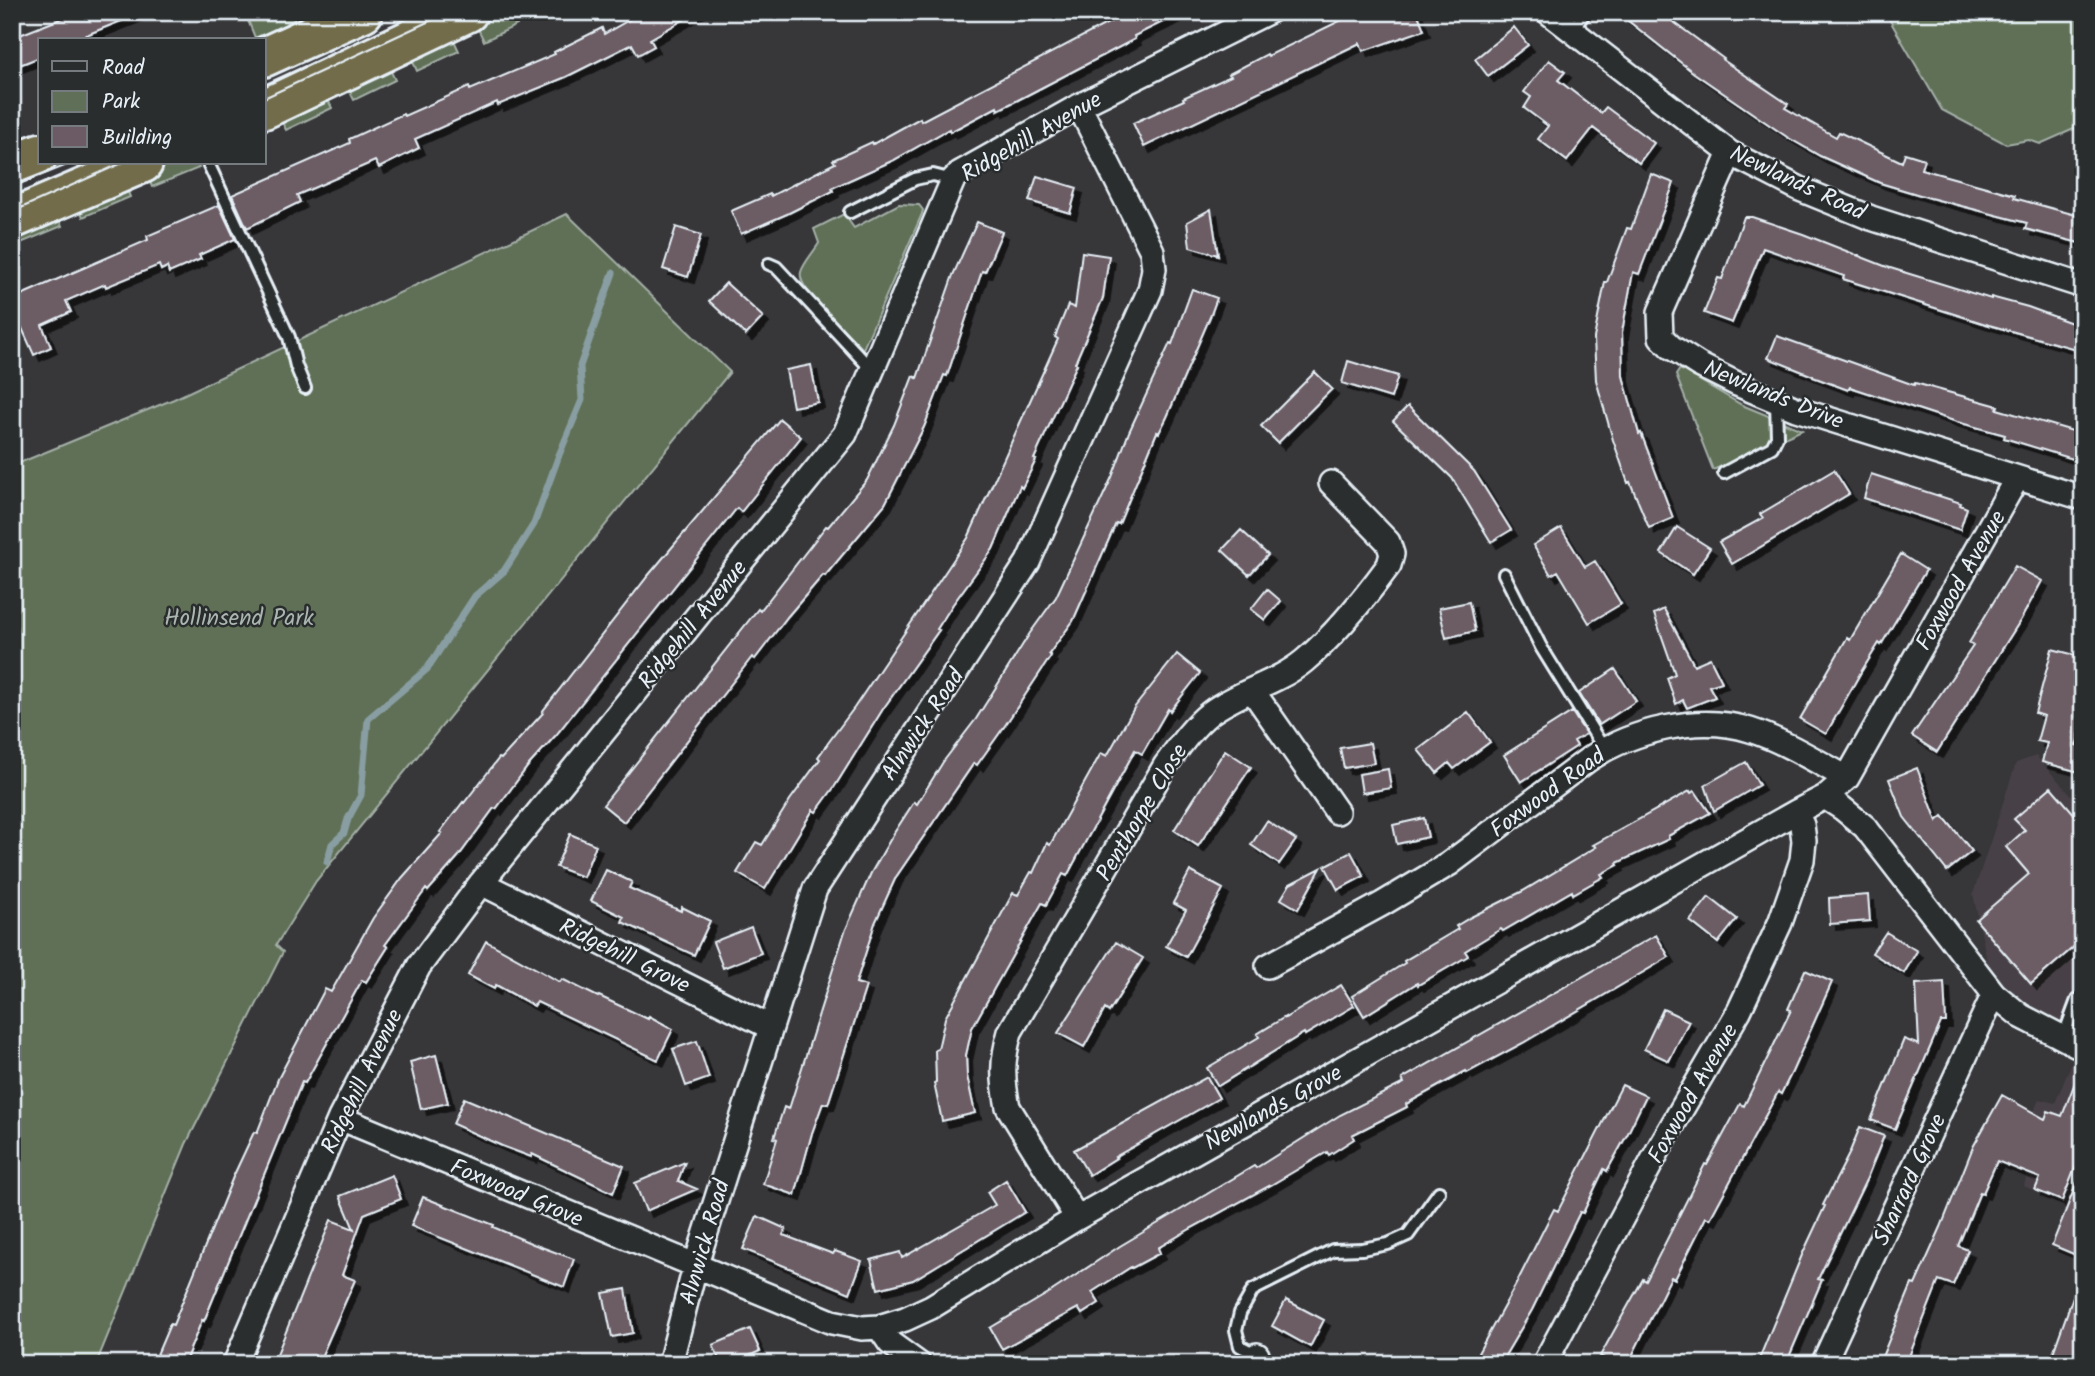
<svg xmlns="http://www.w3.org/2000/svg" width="2095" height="1376" viewBox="0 0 2095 1376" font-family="Kalam,sans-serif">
<defs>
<filter id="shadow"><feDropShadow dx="6" dy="6" stdDeviation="0" flood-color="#0009"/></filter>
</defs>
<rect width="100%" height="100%" fill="#373639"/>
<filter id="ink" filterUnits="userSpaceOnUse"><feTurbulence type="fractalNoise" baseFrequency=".0143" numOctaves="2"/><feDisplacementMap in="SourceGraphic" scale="14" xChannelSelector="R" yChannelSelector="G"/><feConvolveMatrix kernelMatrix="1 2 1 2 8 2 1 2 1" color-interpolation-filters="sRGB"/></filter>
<g filter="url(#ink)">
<path fill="#474146" d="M2036,756L2083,808V1214L2024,1186L2028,1170L2013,1163L2039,1099L2055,1103L2077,1050L1994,994L1973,894L2016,763Z"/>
<path fill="#606f57" stroke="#a4b0a8" stroke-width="2" d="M260,12H296L302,25L256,40L247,18Z
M492,12H512L517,25L484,41L474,21Z
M1885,12H2083V125L2040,144L2029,140L2006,144L1942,110Z
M451,34L459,51L417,71L409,53Z
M387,63L395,80L354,100L345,82Z
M324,92L332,108L286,130L278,114Z
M170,163H197L199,168L152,187L146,173Z
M124,182L130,197L83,217L77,202Z
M899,204L919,205L923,210L922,214L863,349C850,335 796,290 801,272C804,262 814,252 819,243L814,229L844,214L854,228Z
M56,211L62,226L16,245L13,238Z
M567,214L730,372L316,881L276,945L283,952L186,1144L96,1364H12V466L174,399Z
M1680,369L1742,405L1802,430L1713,470L1676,375Z"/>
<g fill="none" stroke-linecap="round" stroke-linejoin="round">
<path stroke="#889ea2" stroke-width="7" d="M327,862L332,844L344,833L348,819L361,795L368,719L427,669L475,596L504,571L534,524L559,455L582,400L580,366L613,273"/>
</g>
<path fill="#6c5b64" stroke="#e8f1f8" stroke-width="2" filter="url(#shadow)" d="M78,12L141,13L74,40H40V57L12,68V38Z
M643,12H697L650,39L654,46L638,55L632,44L566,77L498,105L497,102L415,139L419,148L379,168L375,161L297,195L300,202L247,228L232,195L350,143L349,139L403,114L404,116L469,87L470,90L555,54L554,52L602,28L604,34Z
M1129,12H1183L1134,36L1135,39L1018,100L998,110L997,107L950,132L949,129L894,160L832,188L833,191L787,214L741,234L731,211L770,194L771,196L835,163L833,160L872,142L873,144L920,118L921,121Z
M1358,12H1417L1424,30L1363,51L1360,43L1144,147L1133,123L1184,100L1183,98L1231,76L1229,74L1267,54L1268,56Z
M1617,12H1660L1724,59L1723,60L1788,104L1785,108L1836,137L1839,132L1902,162L1905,153L1924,159L1921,169L2015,195L2014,198L2083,217V244L2025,229L2027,223L1930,198L1880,183L1820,156L1787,137L1694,73Z
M1514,27L1528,45L1488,76L1475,59Z
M1549,60L1565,72L1558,80L1601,113L1606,107L1654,143L1639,163L1593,128L1567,161L1538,139L1548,126L1524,108L1531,97L1524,92Z
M1651,174L1674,183L1639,274L1633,272L1622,332L1623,376L1639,434L1641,433L1673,518L1649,528L1630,482L1628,483L1613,440L1596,380L1594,338L1605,282H1607L1627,228L1631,229Z
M1037,176L1077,188L1070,213L1029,201Z
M219,205L235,239L199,255L201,259L169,273L167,267L161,270L159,265L106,287L105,284L66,301L71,312L42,325L51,347L34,355L12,306V299L148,240L147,236Z
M1211,209L1218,255L1190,247L1187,222Z
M1744,217H1752L1803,234L1887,267L1991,299V297L2028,307L2083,327V351L1989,325L1843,279L1844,276L1763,248L1732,323L1704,313L1718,278L1722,279Z
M977,222L1002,232L985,272L982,271L947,376L944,375L924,427L885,504L825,576L823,575L788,616L755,659L752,657L624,822L603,805L758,609L760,611L826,526L828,527L867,480L894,425L913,376L917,378L953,275Z
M676,227L701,235L688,277L663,269Z
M1082,252L1109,256L1103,298L1075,363L1077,364L1034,459L1036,460L1022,488L1020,486L993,549L953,604L937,629L939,630L883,709L835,786L816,812L813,810L765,889L737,873L756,842L762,845L790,800L820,759L818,757L828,743L854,708L968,538L1058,339L1055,337L1068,305L1075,308Z
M726,283L763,317L746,335L709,301Z
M1192,289L1217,298L1210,317L1167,417L1159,433L1157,432L1119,524L1116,523L1073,621L1049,654L1051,656L1006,724L977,765L974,763L896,877L875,923L856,983L866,986L828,1104L823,1103L812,1133L795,1195L763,1184L777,1139L774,1138L784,1107L789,1109L845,931L871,873L894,833L914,802L917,804L943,762L976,719L1030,633L1056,597L1112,477L1129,432L1170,343L1172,344Z
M1777,336L1914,385L1915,383L1998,406L1997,409L2083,434V462L2004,438L2005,435L1957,422L1850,387L1848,390L1813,377V376L1768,358Z
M1348,361L1398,376L1391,398L1342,383Z
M811,365L818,402L793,407L786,370Z
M1315,372L1332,389L1278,443L1261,426Z
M1408,406L1474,471L1511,530L1491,542L1452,478L1393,421Z
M780,419L801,437L741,512L737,508L556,735L528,766L496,809L494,808L458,857L428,891L426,889L385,945L388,947L366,982L362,980L305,1083L302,1082L204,1321L202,1320L184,1364H170L156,1357L170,1324L173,1325L233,1177L254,1132L257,1133L278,1079L325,989L331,992L373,918L402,878L442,833L440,832L463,802L464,803L499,758L501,759L543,713L542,712L647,577Z
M1834,470L1849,494L1732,564L1719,542L1763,518L1760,514Z
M1871,474L1961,503L1960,505L1967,508L1960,530L1864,498Z
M1677,527L1710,548L1693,574L1661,553Z
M1561,528L1585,567L1595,561L1621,604L1589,623L1558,571L1551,575L1533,545Z
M1241,530L1268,555L1249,575L1222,550Z
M1901,554L1926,570L1881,645L1879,643L1861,672L1826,734L1800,719L1847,638L1850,640Z
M2015,566L2042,581L2020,621L1937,752L1912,736L1973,646L1969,643Z
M1267,589L1281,601L1265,620L1251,609Z
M1469,602L1475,631L1446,638L1439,608Z
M1664,609L1694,665L1710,658L1722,682L1709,686L1715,697L1687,708L1683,700L1676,704L1667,678L1675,674L1654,614Z
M2052,649L2083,657V721L2076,746L2083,748V773L2042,762L2047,743L2037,741L2044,716L2035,713Z
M1177,654L1200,673L1170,711L1168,709L1142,754L1135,750L1067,876L1063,874L1046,905L1042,903L972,1028L966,1055L967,1076L975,1113L942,1121L934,1083L936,1082L935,1050L938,1049L945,1018L1013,893L1018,895L1031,872L1033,873L1047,843L1050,845L1101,753L1107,756L1134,708Z
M1615,669L1636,701L1599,725L1579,693Z
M1468,712L1490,742L1454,769L1449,763L1437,773L1418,750Z
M1572,712L1586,734L1574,741L1577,746L1521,782L1504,755Z
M1370,743L1374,763L1344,768L1340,748Z
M1225,750L1251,767L1198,846L1174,830Z
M1746,762L1759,785L1714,811L1705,785Z
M1917,768L1937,821L1943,816L1972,851L1947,871L1904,817L1889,779Z
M1388,769L1391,788L1362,793L1359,774Z
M2051,787L2083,824V939L2031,984L1976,920L2029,874L2006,847L2025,830L2014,819Z
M1690,791L1691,793L1695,791L1710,813L1668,836L1669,839L1617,863L1618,865L1601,874L1603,877L1573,894L1572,891L1503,931L1501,929L1465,951L1468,956L1418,985L1417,983L1364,1016L1352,996L1405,963L1404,961L1458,929L1456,926L1471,917L1523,891L1596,847L1593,845Z
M1424,818L1428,837L1397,844L1393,825Z
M1267,821L1296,840L1279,864L1251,845Z
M570,834L596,845L583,877L556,867Z
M1351,852L1364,876L1338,890L1325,866Z
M1321,868L1298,909L1281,899L1290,884Z
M606,870L632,882L629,888L681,911L682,907L710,921L694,955L622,922L624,917L591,901Z
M1190,871L1223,889L1186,957L1166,946L1186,910L1173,903Z
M1868,895L1870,921L1830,924L1829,898Z
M1709,897L1737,919L1718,943L1690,921Z
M751,927L761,953L723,968L713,942Z
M1886,932L1917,951L1904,973L1872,953Z
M1656,935L1669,957L1523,1043L1467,1073L1466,1071L1406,1104L1407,1107L1352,1135L1354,1139L1329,1155L1327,1152L1271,1185L1190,1229L1158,1248L1160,1253L1132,1268L1131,1267L1092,1292L1099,1303L1082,1314L1078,1308L1002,1349L990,1328L1052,1291L1120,1246L1254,1166L1256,1168L1340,1115L1404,1083L1402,1079Z
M486,941L560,982L562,979L598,997L599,996L648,1019L649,1016L673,1029L658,1060L537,1002L534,1006L496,985L494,989L468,975Z
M1116,942L1143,958L1109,1012L1105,1009L1084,1047L1058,1033Z
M1805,970L1832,982L1792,1072L1781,1094L1778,1092L1710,1219L1706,1217L1675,1279L1671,1277L1628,1364H1615L1600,1356L1643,1279L1646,1281L1705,1164L1707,1165L1740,1104L1744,1106L1791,1010L1788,1009Z
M1944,982L1946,1022H1941L1895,1129L1871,1120L1904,1039L1919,1045L1916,984Z
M1341,985L1354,1006L1305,1035L1304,1033L1218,1086L1207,1068L1259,1037L1257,1034L1285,1017V1018Z
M1663,1009L1689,1021L1669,1061L1644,1049Z
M697,1041L709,1078L686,1086L673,1049Z
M436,1055L448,1103L421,1109L410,1062Z
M2081,1067H2083V1124L2077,1140L2083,1143V1148L2062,1201L2035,1190L2040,1178L1997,1161L1983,1193L1980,1192L1958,1246L1968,1250L1953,1285L1939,1280L1906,1364H1879L1912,1284L1915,1285L1941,1227L1973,1147L2002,1095L2045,1119L2048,1111L2062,1116Z
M1207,1077L1219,1098L1115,1157L1116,1158L1089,1175L1074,1150Z
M1622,1085L1646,1096L1628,1133L1607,1171L1604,1169L1583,1213L1580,1212L1532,1310L1500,1364H1472L1515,1286L1554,1209L1558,1211Z
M464,1098L624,1166L613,1193L532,1154L531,1157L502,1146L453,1124Z
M1860,1127L1884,1136L1867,1178L1818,1279L1822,1280L1786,1364H1757L1802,1255L1825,1206L1823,1205L1849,1154Z
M685,1162L678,1181L697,1189L646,1211L635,1183Z
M2082,1170H2083V1258L2052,1245Z
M392,1175L401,1199L364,1214L342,1275L355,1280L318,1364H273L331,1220L354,1229L340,1196Z
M1006,1180L1025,1212L913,1280L878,1289L871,1260L900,1252L902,1258L995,1205L987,1192Z
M423,1197L494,1225L493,1227L533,1244L574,1259L564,1287L411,1226Z
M757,1216L786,1229L783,1235L833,1254L835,1251L862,1261L850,1293L743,1249Z
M2080,1277L2083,1278V1364L2053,1353Z
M626,1289L633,1333L612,1337L603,1293Z
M1286,1300L1324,1320L1310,1347L1272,1326Z
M750,1329L760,1351L731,1364H721L713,1345Z"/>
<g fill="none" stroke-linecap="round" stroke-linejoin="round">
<defs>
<path id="lane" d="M1571,30L1586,12
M208,163L289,337L296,366L305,388
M850,212L915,179L933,175L953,180
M769,264L776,267L872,370
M1724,473L1772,447L1777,437L1776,401
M1504,574L1541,647L1604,749
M2063,1038L2077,1000
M1257,1355L1240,1346L1236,1330L1240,1313L1253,1290L1333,1250L1362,1249L1388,1244L1408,1235L1439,1192"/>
<path id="street" d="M1548,12L1730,153L1800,189L1871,218L2083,286
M1730,153L1660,312L1661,337L1671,347L1699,365L1737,384L1796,409L2083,498
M1252,690L1337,812
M1825,797L1842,808L1865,827L1994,994L2021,1016L2083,1048
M481,883L770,1027
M1268,966L1382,904L1449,864L1589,759C1633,730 1699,714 1750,730C1784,741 1816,761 1847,778
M340,1118L832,1322L862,1328L879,1327L905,1319L931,1307L1077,1218L1796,812L1825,797L1847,778L2017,478
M1077,1218L1008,1107C1002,1078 1002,1060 1010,1032L1165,766C1178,748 1192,727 1210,713C1239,691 1276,684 1304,661C1333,637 1367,595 1389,565L1392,554L1388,542L1331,483
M879,1327L890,1343L919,1364
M235,1364L340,1118L419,966L481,883L845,434L953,180L960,173L1079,106L1268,12
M670,1364L695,1267L815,889L1028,562L1150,290L1154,269L1152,251L1079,106
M1252,1364L1257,1355
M1544,1364L1662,1143L1739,1011L1780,923L1802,860L1804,841L1802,825L1796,812
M1823,1364L1994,994"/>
<path id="highway" d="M264,57L363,12
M264,109L468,12
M12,164L40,153
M12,219L143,163"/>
</defs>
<use href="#lane" stroke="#e8f1f8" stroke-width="16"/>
<use href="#street" stroke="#e8f1f8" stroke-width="28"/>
<use href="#highway" stroke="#e8f1f8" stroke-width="44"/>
<use href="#lane" stroke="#2a2d2e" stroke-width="10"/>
<use href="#street" stroke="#2a2d2e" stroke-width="23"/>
<use href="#highway" stroke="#726c4b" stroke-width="38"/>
<path stroke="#e8f1f8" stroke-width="2" d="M264,85L422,12
M264,98L449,12
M12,187L72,163
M12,212L122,163"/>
</g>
</g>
<g text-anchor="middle" stroke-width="5" stroke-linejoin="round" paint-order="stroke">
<g font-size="23" fill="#e8f1f8" stroke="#2a2d2e">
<text transform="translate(1031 136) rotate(-30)" y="8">Ridgehill Avenue</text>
<text transform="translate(1798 182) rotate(25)" y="8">Newlands Road</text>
<text transform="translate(1774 394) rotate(22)" y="8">Newlands Drive</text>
<text transform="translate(1960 580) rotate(-60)" y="8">Foxwood Avenue</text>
<text transform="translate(692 624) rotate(-51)" y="8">Ridgehill Avenue</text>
<text transform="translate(922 724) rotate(-56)" y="8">Alnwick Road</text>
<text transform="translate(1547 792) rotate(-36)" y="8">Foxwood Road</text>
<text transform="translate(1141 812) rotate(-59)" y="8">Penthorpe Close</text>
<text transform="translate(625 955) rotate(26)" y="8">Ridgehill Grove</text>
<text transform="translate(361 1081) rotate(-64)" y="8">Ridgehill Avenue</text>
<text transform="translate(1692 1093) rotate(-60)" y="8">Foxwood Avenue</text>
<text transform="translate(1273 1107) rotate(-29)" y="8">Newlands Grove</text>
<text transform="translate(1909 1179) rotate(-65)" y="8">Sharrard Grove</text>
<text transform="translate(517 1192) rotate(23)" y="8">Foxwood Grove</text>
<text transform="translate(704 1242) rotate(-74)" y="8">Alnwick Road</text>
</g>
<g font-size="23" fill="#abb6b0" stroke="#2a2d2e">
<text x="239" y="625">Hollinsend Park</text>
</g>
</g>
<rect width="2095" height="1376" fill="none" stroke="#2a2d2e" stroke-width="42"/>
<rect x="21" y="21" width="2053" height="1334" fill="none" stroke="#e8f1f8" stroke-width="2.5" filter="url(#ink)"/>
<rect x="38" y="38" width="228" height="126" fill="#2a2d2e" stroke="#767b7f" stroke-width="2"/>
<rect x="52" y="61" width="35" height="10" fill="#2a2d2e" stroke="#767b7f" stroke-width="2"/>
<text x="102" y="74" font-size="21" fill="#e8f1f8">Road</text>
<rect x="52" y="91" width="35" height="21" fill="#606f57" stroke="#767b7f" stroke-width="2"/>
<text x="102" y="108" font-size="21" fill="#e8f1f8">Park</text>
<rect x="52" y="126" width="35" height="21" fill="#6c5b64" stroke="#767b7f" stroke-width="2"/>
<text x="102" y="144" font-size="21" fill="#e8f1f8">Building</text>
</svg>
